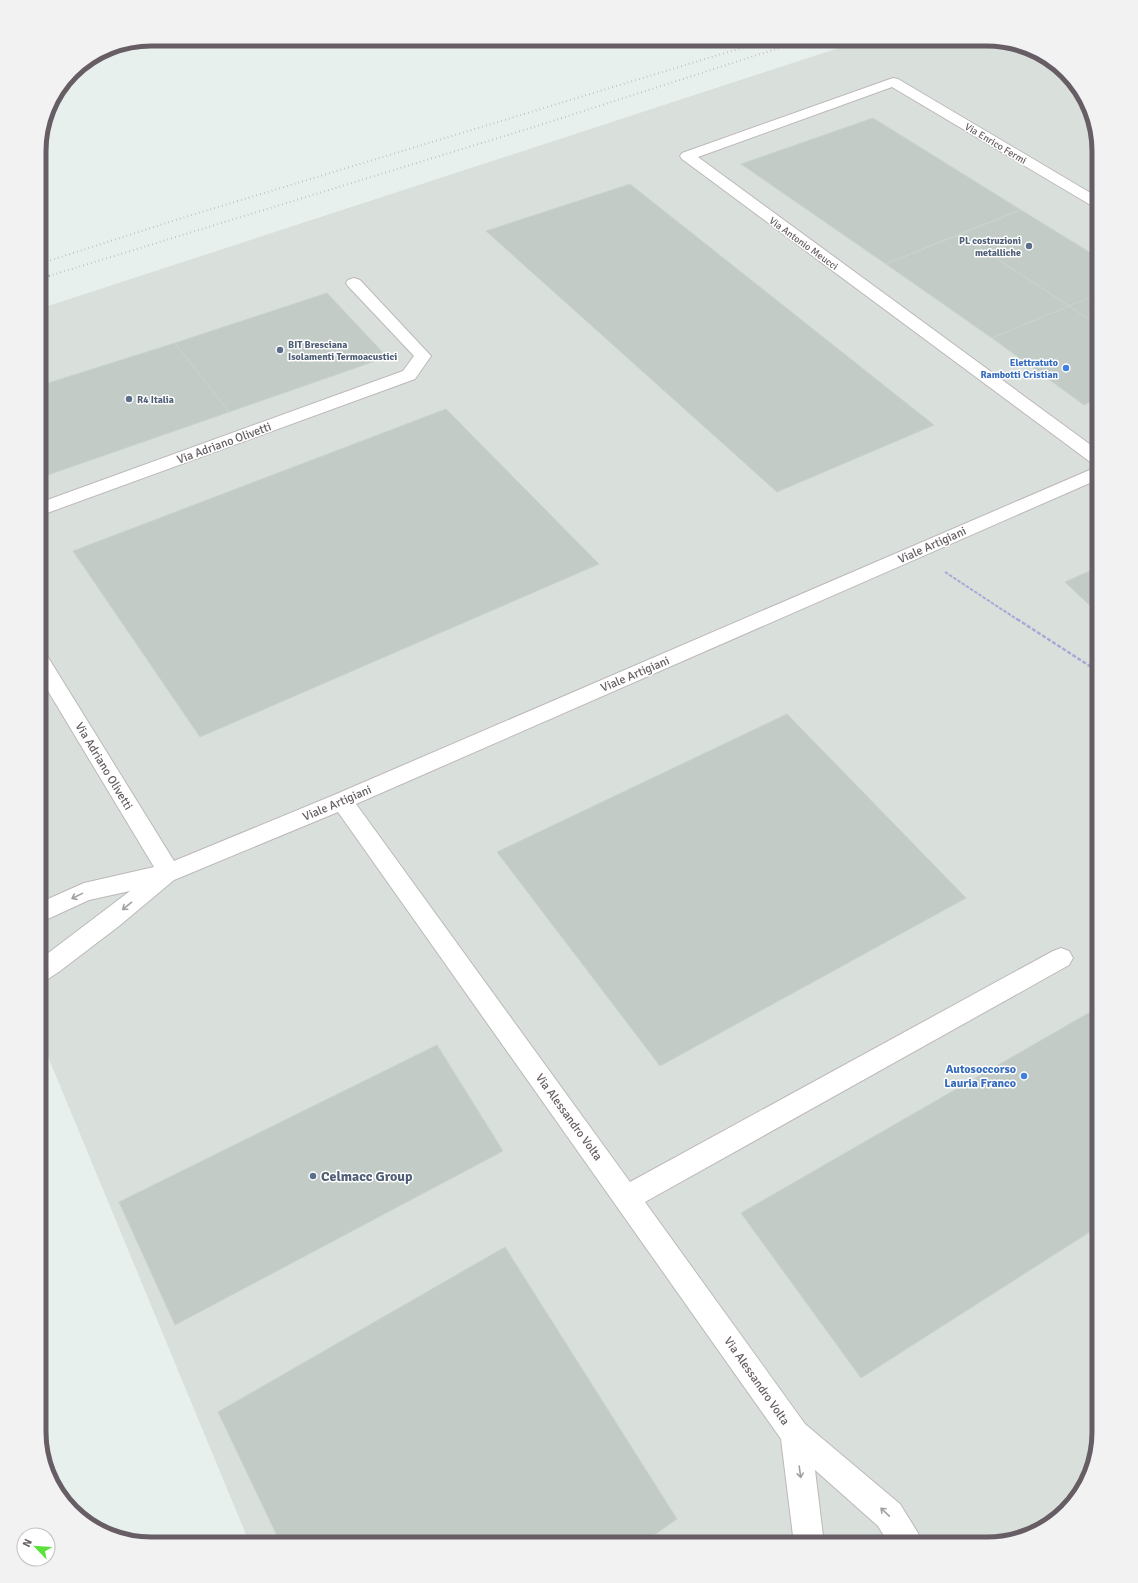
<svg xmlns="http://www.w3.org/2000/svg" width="1138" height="1583" viewBox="0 0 1138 1583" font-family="Signika,sans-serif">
<rect width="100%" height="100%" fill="#e7f0ec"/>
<path fill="#d9dfdb" d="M866,39H994L1043,54L1084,95L1099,151V1433L1084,1488L1043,1529L988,1544H250L39,1035V309Z"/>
<path fill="#c3cbc6" stroke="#c6d4cc" d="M873,118L1021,210L886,264L741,164Z
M630,184L934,425L777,492L486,231Z
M1021,210L1099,258V293L1069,306L959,234Z
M959,234L1069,306L992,338L886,264Z
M327,293L387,357L229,412L175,343Z
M1099,293V326L1069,306Z
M1069,306L1099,326V398L1084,405L992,338Z
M175,343L229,412L39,478V386Z
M446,409L599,564L200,737L73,551Z
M1099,567V614L1065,582Z
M787,714L966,898L660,1066L497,852Z
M1099,1007V1226L861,1378L741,1213Z
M437,1045L503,1151L175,1325L119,1202Z
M505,1247L677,1519L641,1544H281L218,1412Z"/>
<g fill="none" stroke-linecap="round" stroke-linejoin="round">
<defs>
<path id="minor" d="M998,40L1043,54L1051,61H1042L999,45L997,42Z
M893,78L898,79L1099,198V209L1094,207L892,87L698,157L1099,451V466L1093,464L682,159L680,156L682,153Z
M354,278L360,280L431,356L415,379L39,516V503L403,371L414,356L348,286L346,283L348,280Z
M1099,466V479L356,804L630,1182L1053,951L1061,948L1069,951L1073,958L1069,965L645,1202L805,1424L900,1504L918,1533L922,1544H889L878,1526L815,1470L824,1544H794L781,1439L338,812L174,880L119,926L60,971L48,979L39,982V960L130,891L89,900L39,923V903L84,883L154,867L39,676V652L46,654L174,861L334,795Z"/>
</defs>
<use href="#minor" stroke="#bdb7bb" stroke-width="2"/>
<path stroke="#a9a9d7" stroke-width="2" stroke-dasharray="3.5 1.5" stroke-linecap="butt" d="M945,572L1018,620"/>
<path stroke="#a9a9d7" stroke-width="2.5" stroke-dasharray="4 2" stroke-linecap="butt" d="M1017,619L1099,672"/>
<use href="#minor" fill="#fff" fill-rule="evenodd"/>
<path stroke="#a5a2a4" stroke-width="2" stroke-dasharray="0.5 3.5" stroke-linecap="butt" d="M39,264L182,218L771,39
M49,276L537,126L807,39"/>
<path stroke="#a5a2a4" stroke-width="2.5" stroke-dasharray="1 4" stroke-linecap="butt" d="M39,279L52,275"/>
</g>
<defs><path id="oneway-shaft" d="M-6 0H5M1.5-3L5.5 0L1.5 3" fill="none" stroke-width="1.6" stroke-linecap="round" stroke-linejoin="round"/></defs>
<g stroke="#a39ea2">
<use href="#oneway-shaft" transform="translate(77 896) rotate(154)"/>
<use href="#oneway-shaft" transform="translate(127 906) rotate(141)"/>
<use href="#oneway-shaft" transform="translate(800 1472) rotate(82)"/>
<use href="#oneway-shaft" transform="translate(885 1512) rotate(-136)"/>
</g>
<g fill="#5c6f8a" stroke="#fff" stroke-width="1.5">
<circle cx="1029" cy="246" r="4"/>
<circle cx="280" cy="350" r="4"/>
<circle cx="129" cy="399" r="4"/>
<circle cx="313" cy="1176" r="4"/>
</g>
<g fill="#3f7fe0" stroke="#fff" stroke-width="1.5">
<circle cx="1066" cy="368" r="4"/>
<circle cx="1024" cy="1076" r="4"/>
</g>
<g text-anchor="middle" stroke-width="3" stroke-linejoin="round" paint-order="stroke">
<g font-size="10" fill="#665e64" stroke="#fff">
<text transform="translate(996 143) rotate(31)" y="4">Via Enrico Fermi</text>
<text transform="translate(804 243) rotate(36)" y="4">Via Antonio Meucci</text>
</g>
<g font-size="10" font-weight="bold" fill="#4e5e75" stroke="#fff" text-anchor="start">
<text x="1021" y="244" text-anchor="end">PL costruzioni<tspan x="1021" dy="12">metalliche</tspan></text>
<text x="288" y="348">BIT Bresciana<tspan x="288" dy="12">Isolamenti Termoacustici</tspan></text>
<text x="137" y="403">R4 Italia</text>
</g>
<g font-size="10" font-weight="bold" fill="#366cbe" stroke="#fff" text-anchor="end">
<text x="1058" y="366">Elettratuto<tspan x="1058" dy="12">Rambotti Cristian</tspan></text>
</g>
<g font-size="12" fill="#665e64" stroke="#fff">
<text transform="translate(224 443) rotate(-20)" y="4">Via Adriano Olivetti</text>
<text transform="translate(932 545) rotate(-24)" y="4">Viale Artigiani</text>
<text transform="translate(635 674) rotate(-23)" y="4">Viale Artigiani</text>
<text transform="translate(104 766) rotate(59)" y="4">Via Adriano Olivetti</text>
<text transform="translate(337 803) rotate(-23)" y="4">Viale Artigiani</text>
<text transform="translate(569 1117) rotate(54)" y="4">Via Alessandro Volta</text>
<text transform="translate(757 1381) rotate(55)" y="4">Via Alessandro Volta</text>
</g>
<g font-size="12" font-weight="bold" fill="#366cbe" stroke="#fff" text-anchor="end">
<text x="1016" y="1073">Autosoccorso<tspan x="1016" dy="14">Lauria Franco</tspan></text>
</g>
<g font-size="14" font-weight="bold" fill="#4e5e75" stroke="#fff" text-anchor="start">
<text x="321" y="1181">Celmacc Group</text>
</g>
</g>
<path d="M0 0H1138V1583H0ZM151 46H987A105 105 0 0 1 1092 151V1432A105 105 0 0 1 987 1537H151A105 105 0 0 1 46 1432V151A105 105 0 0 1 151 46Z" fill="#f3f2f3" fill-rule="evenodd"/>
<path fill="none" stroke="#665e64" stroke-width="5" d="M151 46H987A105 105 0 0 1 1092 151V1432A105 105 0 0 1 987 1537H151A105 105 0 0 1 46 1432V151A105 105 0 0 1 151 46Z"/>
<g transform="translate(36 1547) rotate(295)"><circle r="19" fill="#ffffff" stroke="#c2bfc1"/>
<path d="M0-3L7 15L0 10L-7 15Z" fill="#5ce13c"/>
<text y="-6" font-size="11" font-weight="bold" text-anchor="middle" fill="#665e64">N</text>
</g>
</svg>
